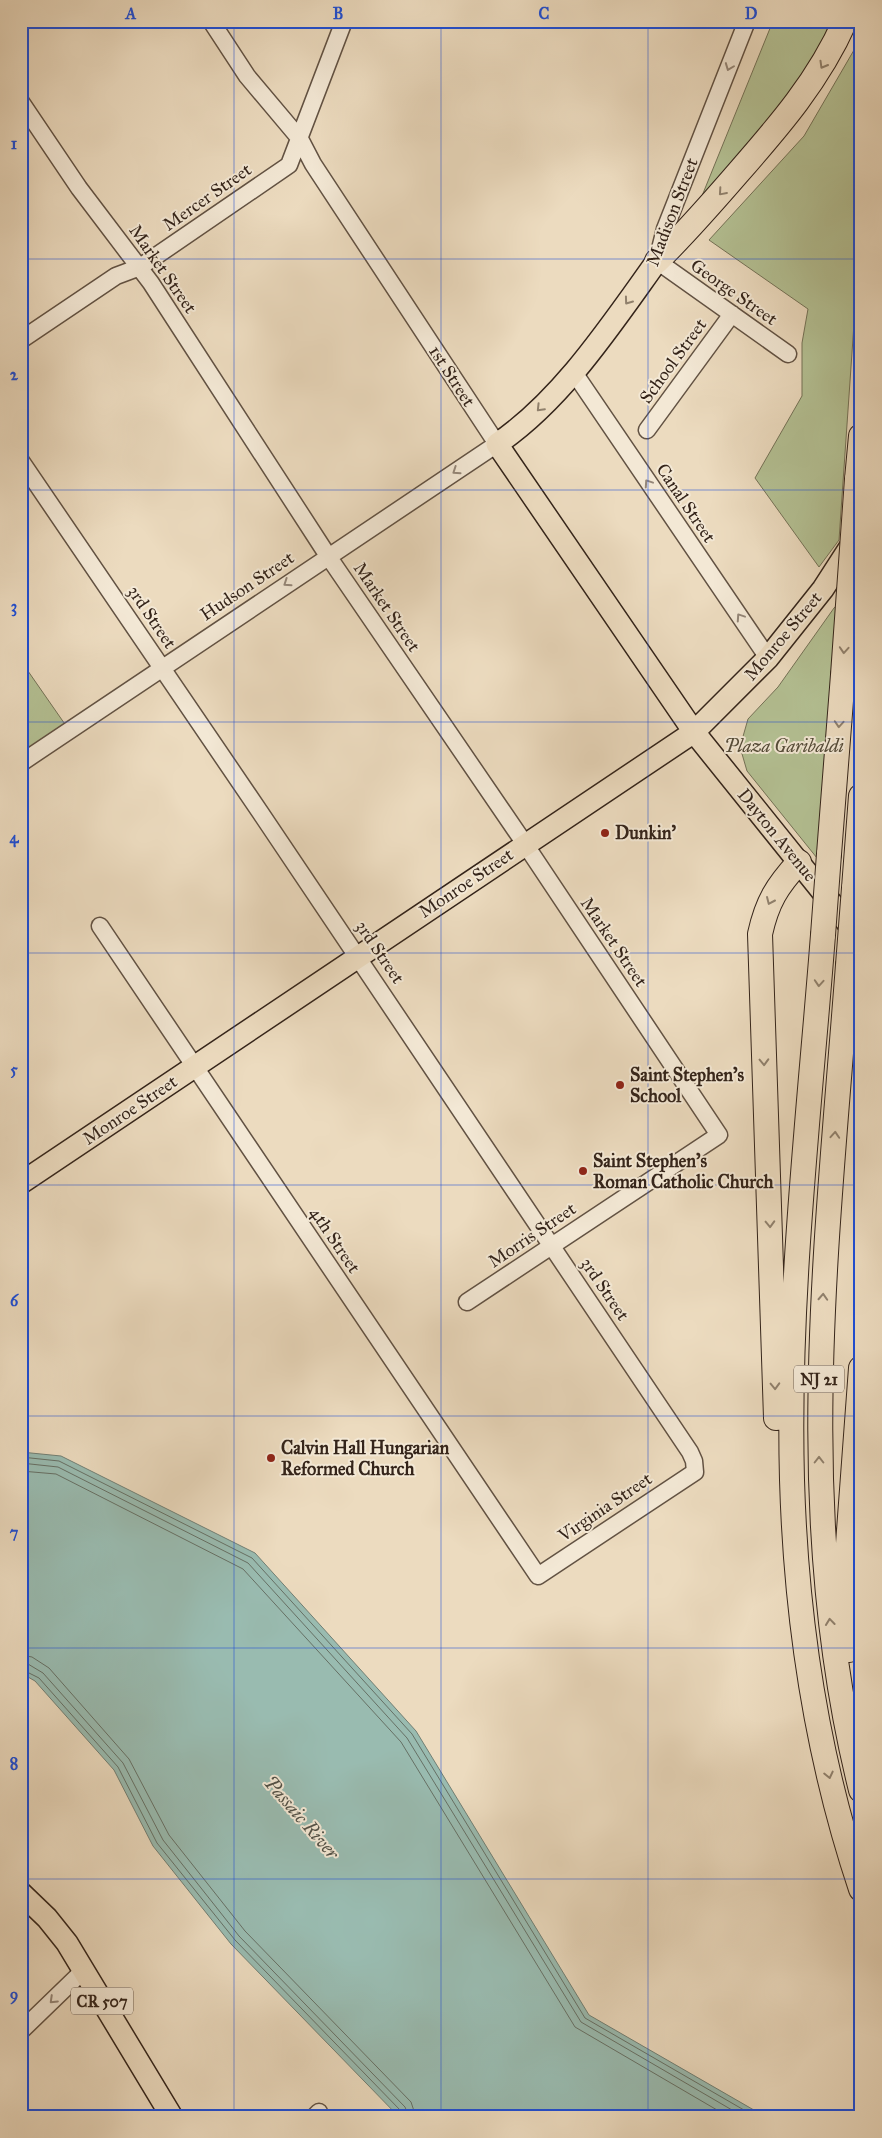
<svg xmlns="http://www.w3.org/2000/svg" width="882" height="2138" viewBox="0 0 882 2138" font-family="'IM FELL Great Primer',serif">
<rect width="100%" height="100%" fill="#ecdbbf"/>
<filter id="stains"><feTurbulence type="fractalNoise" baseFrequency=".004" numOctaves="4"/><feColorMatrix values="0 0 0 0 .2 0 0 0 0 .09 0 0 0 0 .02 0 0 0 .5 -.17"/></filter>
<radialGradient id="worn" r=".72"><stop offset=".6" stop-color="#630" stop-opacity="0"/><stop offset="1" stop-color="#630" stop-opacity=".3"/></radialGradient>
<path fill="#b4c194" stroke="#747257" d="M773,21H833L822,53L693,218Z
M861,38V223L839,540L819,567L755,478L802,396V343L808,309L709,240L804,136Z
M861,579V657L833,697L817,858L747,771L740,747L748,719L778,687L834,608Z
M21,661L69,730L21,762Z"/>
<path fill="#99bbb0" stroke="#717f74" d="M21,1452L61,1456L255,1553L416,1731L589,2015L766,2117H399L231,1944L153,1846L114,1770L35,1681L21,1673Z"/>
<g fill="none" stroke-linecap="round" stroke-linejoin="round">
<path stroke="#667065" stroke-width="1" d="M21,1457L59,1461L252,1558L412,1734L585,2018L756,2117
M21,1463L58,1467L248,1563L407,1738L581,2022L744,2117
M21,1471L56,1474L243,1569L401,1742L575,2027L729,2117
M21,1655L32,1657L49,1668L129,1759L169,1835L245,1931L411,2102L416,2117
M21,1662L28,1664L43,1673L123,1763L163,1840L239,1936L405,2107L409,2117
M21,1669L39,1678L118,1767L157,1843L235,1940L401,2111L403,2117"/>
<defs>
<path id="minor" d="M747,21L665,229L657,261L788,354
M21,102L79,188L151,283L328,556L525,844L719,1135L467,1302
M21,340L116,276L140,267L289,165L344,21
M573,371L768,658
M647,430L732,314
M21,461C246,790 469,1120 690,1452L694,1461L695,1472L538,1576L100,926
M21,763L497,444L313,164L300,139L247,76L211,21
M21,2031L84,1970
M314,2117L319,2112"/>
<path id="major" d="M657,261C611,325 562,400 497,444L694,732L858,936
M21,1183L694,732L768,658L823,589L854,541
M21,1893L47,1918L67,1943L172,2117"/>
<path id="highway" d="M657,261C685,234 711,204 737,174C779,126 819,80 845,21
M857,479L861,436
M829,854L843,675
M854,888L861,796
M823,935C809,1116 787,1298 792,1480C796,1618 817,1758 861,1889
M848,965C827,1244 792,1514 861,1790
M776,1418L760,934C767,902 777,886 799,862
M849,1650L846,1571L861,1368"/>
</defs>
<use href="#minor" stroke="#625243" stroke-width="19"/>
<use href="#major" stroke="#34241a" stroke-width="24"/>
<use href="#highway" stroke="#34241a" stroke-width="26"/>
<use href="#minor" stroke="#f3e8d5" stroke-width="16"/>
<use href="#major" stroke="#ecdbbf" stroke-width="21"/>
<use href="#highway" stroke="#ecdbbf" stroke-width="24"/>
<defs>
<path id="highway-bridge" d="M843,675L857,479
M823,935L829,854
M848,965L854,888"/>
</defs>
<use href="#highway-bridge" stroke="#34241a" stroke-width="26" stroke-linecap="butt"/>
<use href="#highway-bridge" stroke="#ecdbbf" stroke-width="24"/>
</g>
<defs><path id="oneway-chevron" d="M-2-3.5L2.5 0L-2 3.5" fill="none" stroke-width="1.6" stroke-linecap="round" stroke-linejoin="round" transform="scale(1.25)"/></defs>
<g stroke="#90806c">
<use href="#oneway-chevron" transform="translate(823 65) rotate(120)"/>
<use href="#oneway-chevron" transform="translate(722 192) rotate(131)"/>
<use href="#oneway-chevron" transform="translate(628 301) rotate(126)"/>
<use href="#oneway-chevron" transform="translate(540 408) rotate(134)"/>
<use href="#oneway-chevron" transform="translate(844 650) rotate(94)"/>
<use href="#oneway-chevron" transform="translate(839 724) rotate(94)"/>
<use href="#oneway-chevron" transform="translate(770 901) rotate(114)"/>
<use href="#oneway-chevron" transform="translate(819 983) rotate(94)"/>
<use href="#oneway-chevron" transform="translate(764 1062) rotate(88)"/>
<use href="#oneway-chevron" transform="translate(835 1135) rotate(-86)"/>
<use href="#oneway-chevron" transform="translate(770 1224) rotate(88)"/>
<use href="#oneway-chevron" transform="translate(823 1297) rotate(-87)"/>
<use href="#oneway-chevron" transform="translate(775 1386) rotate(88)"/>
<use href="#oneway-chevron" transform="translate(819 1460) rotate(-90)"/>
<use href="#oneway-chevron" transform="translate(830 1622) rotate(-96)"/>
<use href="#oneway-chevron" transform="translate(829 1775) rotate(77)"/>
</g>
<g stroke="#948678">
<use href="#oneway-chevron" transform="translate(729 67) rotate(111)"/>
<use href="#oneway-chevron" transform="translate(456 471) rotate(146)"/>
<use href="#oneway-chevron" transform="translate(648 483) rotate(-124)"/>
<use href="#oneway-chevron" transform="translate(287 583) rotate(146)"/>
<use href="#oneway-chevron" transform="translate(740 617) rotate(-124)"/>
<use href="#oneway-chevron" transform="translate(53 2000) rotate(136)"/>
</g>
<path fill="none" stroke="#1d4ed8" stroke-width="1" stroke-opacity="0.55" d="M234,21V2117M441,21V2117M648,21V2117M21,259H861M21,490H861M21,722H861M21,953H861M21,1185H861M21,1416H861M21,1648H861M21,1879H861"/>
<g fill="#8f2418" stroke="#f3e8d5" stroke-width="2">
<circle cx="605" cy="833" r="5"/>
<circle cx="620" cy="1085" r="5"/>
<circle cx="583" cy="1171" r="5"/>
<circle cx="271" cy="1458" r="5"/>
</g>
<g text-anchor="middle" stroke-width="4" stroke-linejoin="round" paint-order="stroke">
<g fill="#f3e8d5" stroke="#6d5f52" stroke-width="1">
<rect x="794" y="1365.5" width="50" height="27" rx="4"/>
<rect x="71" y="1987.5" width="62" height="27" rx="4"/>
</g>
<g font-size="16" font-weight="bold" fill="#34241a">
<text x="819" y="1385">NJ 21</text>
<text x="102" y="2007">CR 507</text>
</g>
<g font-size="18" fill="#34241a" stroke="#f3e8d5">
<text transform="translate(207 197) rotate(-35)" y="6">Mercer Street</text>
<text transform="translate(672 212) rotate(-69)" y="6">Madison Street</text>
<text transform="translate(163 269) rotate(55)" y="6">Market Street</text>
<text transform="translate(734 292) rotate(35)" y="6">George Street</text>
<text transform="translate(673 361) rotate(-54)" y="6">School Street</text>
<text transform="translate(452 376) rotate(57)" y="6">1st Street</text>
<text transform="translate(686 503) rotate(56)" y="6">Canal Street</text>
<text transform="translate(247 586) rotate(-34)" y="6">Hudson Street</text>
<text transform="translate(387 607) rotate(56)" y="6">Market Street</text>
<text transform="translate(152 617) rotate(56)" y="6">3rd Street</text>
<text transform="translate(783 636) rotate(-50)" y="6">Monroe Street</text>
<text transform="translate(777 835) rotate(51)" y="6">Dayton Avenue</text>
<text transform="translate(466 883) rotate(-34)" y="6">Monroe Street</text>
<text transform="translate(614 942) rotate(56)" y="6">Market Street</text>
<text transform="translate(380 952) rotate(56)" y="6">3rd Street</text>
<text transform="translate(130 1110) rotate(-34)" y="6">Monroe Street</text>
<text transform="translate(532 1235) rotate(-34)" y="6">Morris Street</text>
<text transform="translate(335 1240) rotate(56)" y="6">4th Street</text>
<text transform="translate(605 1289) rotate(56)" y="6">3rd Street</text>
<text transform="translate(605 1507) rotate(-34)" y="6">Virginia Street</text>
</g>
<g font-size="18" font-style="italic" fill="#544b38" stroke="#f3e8d5">
<text x="784" y="752">Plaza Garibaldi</text>
</g>
<g font-size="18" font-weight="bold" fill="#34241a" stroke="#f3e8d5" text-anchor="start">
<text x="615" y="839">Dunkin'</text>
<text x="630" y="1081">Saint Stephen's<tspan x="630" dy="21">School</tspan></text>
<text x="593" y="1167">Saint Stephen's<tspan x="593" dy="21">Roman Catholic Church</tspan></text>
<text x="281" y="1454">Calvin Hall Hungarian<tspan x="281" dy="21">Reformed Church</tspan></text>
</g>
<g font-size="19" font-style="italic" fill="#525147" stroke="#f3e8d5">
<text transform="translate(302 1817) rotate(49)" y="7">Passaic River</text>
</g>
</g>
<rect width="882" height="2138" fill="none" stroke="#ecdbbf" stroke-width="55"/>
<rect x="28" y="28" width="826" height="2082" fill="none" stroke="#1d4ed8" stroke-width="2"/>
<g font-size="16" text-anchor="middle" font-weight="bold" fill="#1d4ed8">
<text x="131" y="19">A</text>
<text x="338" y="19">B</text>
<text x="544" y="19">C</text>
<text x="751" y="19">D</text>
<text x="14" y="149">1</text>
<text x="14" y="380">2</text>
<text x="14" y="612">3</text>
<text x="14" y="843">4</text>
<text x="14" y="1075">5</text>
<text x="14" y="1306">6</text>
<text x="14" y="1538">7</text>
<text x="14" y="1769">8</text>
<text x="14" y="2000">9</text>
</g>
<rect width="100%" height="100%" filter="url(#stains)"/>
<rect width="100%" height="100%" fill="url(#worn)"/>
</svg>
